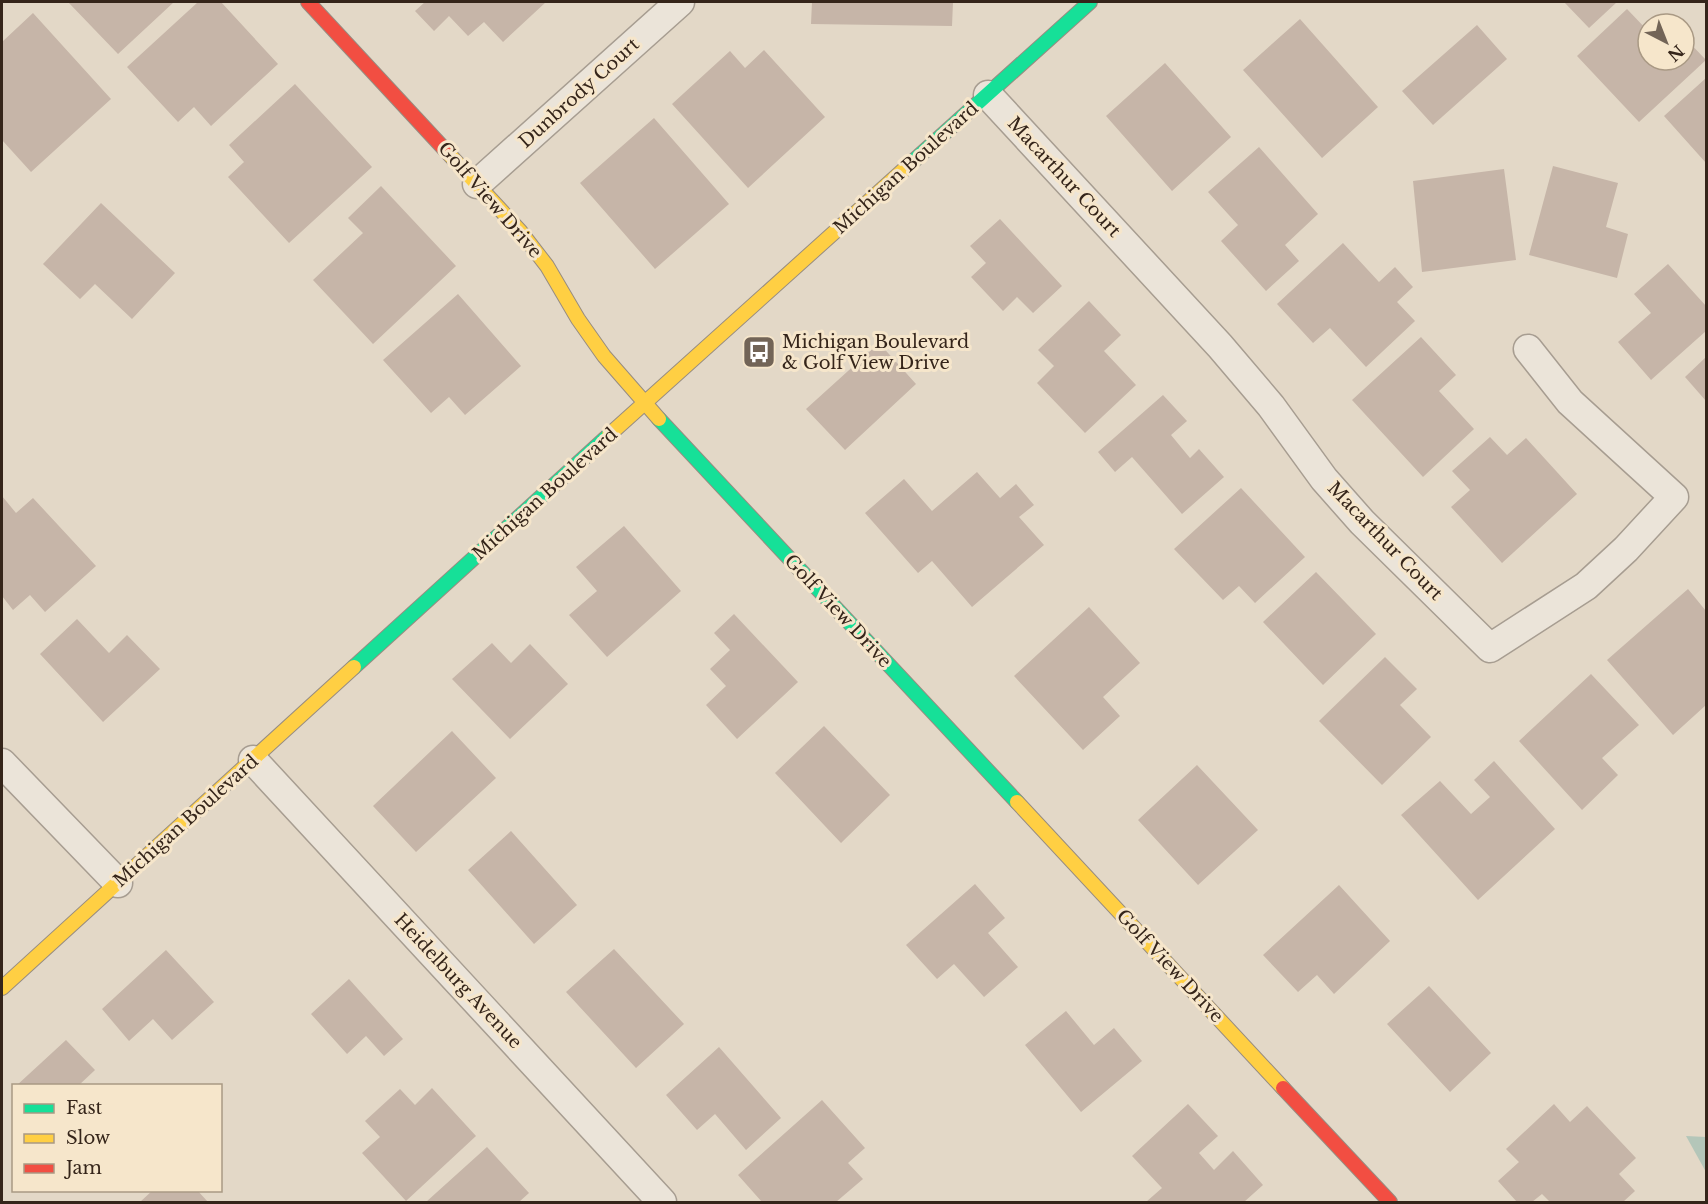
<svg xmlns="http://www.w3.org/2000/svg" width="1708" height="1204" viewBox="0 0 1708 1204" font-family="'Libre Baskerville',serif">
<rect width="100%" height="100%" fill="#e3d8c7"/>
<path fill="#b4c6b9" d="M1686,1136L1706,1137V1172Z"/>
<path fill="#c6b5a8" d="M68,2H174L118,54Z
M198,2H221L278,64L211,126L194,107L178,122L127,67Z
M425,2H546L503,42L484,22L468,36L449,16L434,31L415,11Z
M812,2H953L952,26L811,24Z
M1564,2H1617L1589,28Z
M1627,9L1648,31V60H1684V37L1706,60L1639,122L1577,56Z
M33,13L111,99L31,172L2,140V42Z
M1300,19L1378,107L1322,158L1243,70Z
M1477,25L1507,59L1433,125L1402,91Z
M764,50L825,117L748,188L672,104L730,51L745,68Z
M1165,63L1231,137L1172,191L1106,116Z
M1706,78V163L1664,116Z
M295,84L372,167L289,243L228,177L244,162L229,145Z
M654,118L729,204L655,269L580,183Z
M1259,147L1318,214L1285,245L1299,261L1266,291L1221,241L1238,225L1208,192Z
M1553,166L1618,183L1606,227L1628,234L1617,278L1529,255Z
M1504,169L1516,260L1422,272L1413,181Z
M381,186L456,266L373,344L313,280L363,233L348,218Z
M101,203L175,273L132,319L95,284L80,299L43,264Z
M1000,219L1062,286L1033,313L1017,297L1003,311L971,277L986,263L970,246Z
M1343,243L1379,282L1395,267L1413,287L1397,302L1415,321L1366,367L1330,328L1313,343L1277,304Z
M1668,264L1706,306V331L1651,380L1618,342L1651,313L1634,294Z
M458,294L521,366L465,415L449,397L431,413L383,360Z
M1089,301L1121,335L1104,351L1136,385L1085,433L1037,383L1054,366L1038,350Z
M1421,337L1456,375L1439,391L1474,429L1423,477L1352,400Z
M879,343L916,384L845,450L806,409Z
M1706,357V401L1685,377Z
M1163,395L1187,421L1171,435L1190,458L1199,449L1224,477L1182,514L1132,457L1115,472L1098,452Z
M1490,437L1507,455L1526,438L1577,494L1502,563L1451,507L1470,490L1452,471Z
M977,472L1000,498L1016,484L1034,505L1019,517L1044,545L972,607L932,561L918,573L865,513L904,479L932,511Z
M1241,488L1305,557L1255,603L1239,586L1223,600L1174,549Z
M2,496L16,513L33,498L96,566L45,612L30,595L13,610L2,596Z
M624,526L681,591L607,657L569,615L597,591L576,567Z
M1316,572L1376,634L1323,685L1263,622Z
M1688,589L1706,611V672L1705,673L1706,675V705L1673,735L1607,660Z
M1089,607L1140,663L1103,697L1120,716L1083,750L1014,676Z
M734,614L798,682L737,739L706,705L726,686L710,669L730,650L714,633Z
M77,619L109,653L127,635L160,669L103,722L40,654Z
M492,643L511,663L530,644L568,684L510,739L452,679Z
M1385,657L1417,689L1400,705L1431,737L1382,785L1319,721Z
M1591,674L1639,725L1602,758L1618,775L1582,810L1519,741Z
M824,726L890,795L841,843L775,773Z
M452,731L496,778L416,852L373,806Z
M1494,761L1555,829L1478,900L1401,815L1440,781L1471,814L1490,797L1474,780Z
M1197,765L1258,830L1198,885L1138,820Z
M511,831L577,905L534,944L468,870Z
M975,884L1005,918L988,933L1018,967L984,997L954,964L937,979L906,945Z
M1339,885L1390,941L1334,994L1317,975L1298,992L1263,955Z
M614,949L684,1024L636,1068L566,992Z
M166,950L214,1002L172,1040L153,1019L129,1041L102,1009Z
M349,979L403,1039L384,1056L366,1036L347,1054L311,1014Z
M1429,986L1491,1053L1450,1092L1387,1024Z
M1066,1011L1094,1045L1114,1028L1142,1061L1081,1112L1025,1045Z
M66,1040L95,1070L78,1086H16Z
M719,1047L781,1118L746,1150L715,1114L697,1130L666,1095Z
M432,1088L476,1136L406,1201L362,1153L380,1137L365,1121L400,1089L415,1105Z
M822,1100L865,1148L848,1163L863,1179L836,1202H762L738,1175Z
M1188,1104L1218,1136L1199,1153L1214,1170L1233,1151L1263,1185L1244,1202H1146L1162,1188L1132,1156Z
M1554,1104L1570,1122L1587,1106L1636,1158L1619,1174L1635,1191L1623,1202H1550L1542,1194L1532,1202H1517L1498,1181L1519,1162L1506,1149Z
M487,1147L529,1193L519,1202H426Z
M153,1190H197L208,1202H140Z"/>
<g fill="none" stroke-linecap="round" stroke-linejoin="round">
<defs>
<path id="street" d="M988,95L1220,346L1271,406L1324,479L1362,522L1490,648L1586,586L1626,549L1674,497L1570,402L1528,349
M477,184L680,2
M253,760L662,1202
M2,763L118,883"/>
<path id="fast" d="M909,165L1090,2
M659,419L1017,802
M354,667L609,435"/>
<path id="slow" d="M448,153L520,231L547,266L578,319L604,356L659,419
M609,435L909,165
M1017,802L1283,1088
M2,988L354,667"/>
<path id="jam" d="M308,2L448,153
M1283,1088L1390,1202"/>
</defs>
<use href="#street" stroke="#a79d91" stroke-width="31"/>
<use href="#fast" stroke="#978c81" stroke-width="16"/>
<use href="#slow" stroke="#978c81" stroke-width="16"/>
<use href="#jam" stroke="#978c81" stroke-width="16"/>
<use href="#street" stroke="#ebe4d9" stroke-width="28"/>
<use href="#fast" stroke="#16e098" stroke-width="14"/>
<use href="#slow" stroke="#ffcf43" stroke-width="14"/>
<use href="#jam" stroke="#f24e42" stroke-width="14"/>
</g>
<defs>
<symbol id="bus-square" viewBox="-11 -11 22 22"><rect x="-9" y="-9" width="18" height="18" rx="4" fill="#726457" stroke="#f6e6cb"/><path d="M-5-6H5V4H4V6H2V4H-2V6H-4V4H-5ZM-3.5-4V0h7V-4ZM-3.5 1.2v1.5H-2V1.2ZM2 1.2v1.5H3.5V1.2Z" fill="#fff"/></symbol>
</defs>
<g fill-rule="evenodd">
<use href="#bus-square" x="740" y="333" width="38" height="38"/>
</g>
<g text-anchor="middle" stroke-width="6" stroke-linejoin="round" paint-order="stroke">
<g font-size="18" fill="#35251a" stroke="#f6e6cb">
<text transform="translate(579 93) rotate(-42)" y="6">Dunbrody Court</text>
<text transform="translate(906 168) rotate(-42)" y="6">Michigan Boulevard</text>
<text transform="translate(1064 177) rotate(47)" y="6">Macarthur Court</text>
<text transform="translate(490 200) rotate(49)" y="6">Golf View Drive</text>
<text transform="translate(545 494) rotate(-42)" y="6">Michigan Boulevard</text>
<text transform="translate(1385 541) rotate(46)" y="6">Macarthur Court</text>
<text transform="translate(838 611) rotate(47)" y="6">Golf View Drive</text>
<text transform="translate(186 821) rotate(-42)" y="6">Michigan Boulevard</text>
<text transform="translate(1170 966) rotate(47)" y="6">Golf View Drive</text>
<text transform="translate(458 981) rotate(47)" y="6">Heidelburg Avenue</text>
</g>
<g font-size="18" fill="#35251a" stroke="#f6e6cb" text-anchor="start">
<text x="782" y="348">Michigan Boulevard<tspan x="782" dy="21">&amp; Golf View Drive</tspan></text>
</g>
</g>
<rect width="1708" height="1204" fill="none" stroke="#35251a" stroke-width="6"/>
<rect x="12" y="1084" width="210" height="108" fill="#f6e6cb" stroke="#a99984" stroke-width="1.5"/>
<rect x="24" y="1104" width="30" height="9" fill="#16e098" stroke="#a99984" stroke-width="1.5"/>
<text x="66" y="1114" font-size="18" fill="#35251a">Fast</text>
<rect x="24" y="1134" width="30" height="9" fill="#ffcf43" stroke="#a99984" stroke-width="1.5"/>
<text x="66" y="1144" font-size="18" fill="#35251a">Slow</text>
<rect x="24" y="1164" width="30" height="9" fill="#f24e42" stroke="#a99984" stroke-width="1.5"/>
<text x="66" y="1174" font-size="18" fill="#35251a">Jam</text>
<g transform="translate(1666 42) rotate(138)"><circle r="28" fill="#f6e6cb" stroke="#a99984" stroke-width="1.5"/>
<path d="M0-4.5L10 22L0 15L-10 22Z" fill="#726457"/>
<text y="-9" font-size="16" font-weight="bold" text-anchor="middle" fill="#35251a">N</text>
</g>
</svg>
